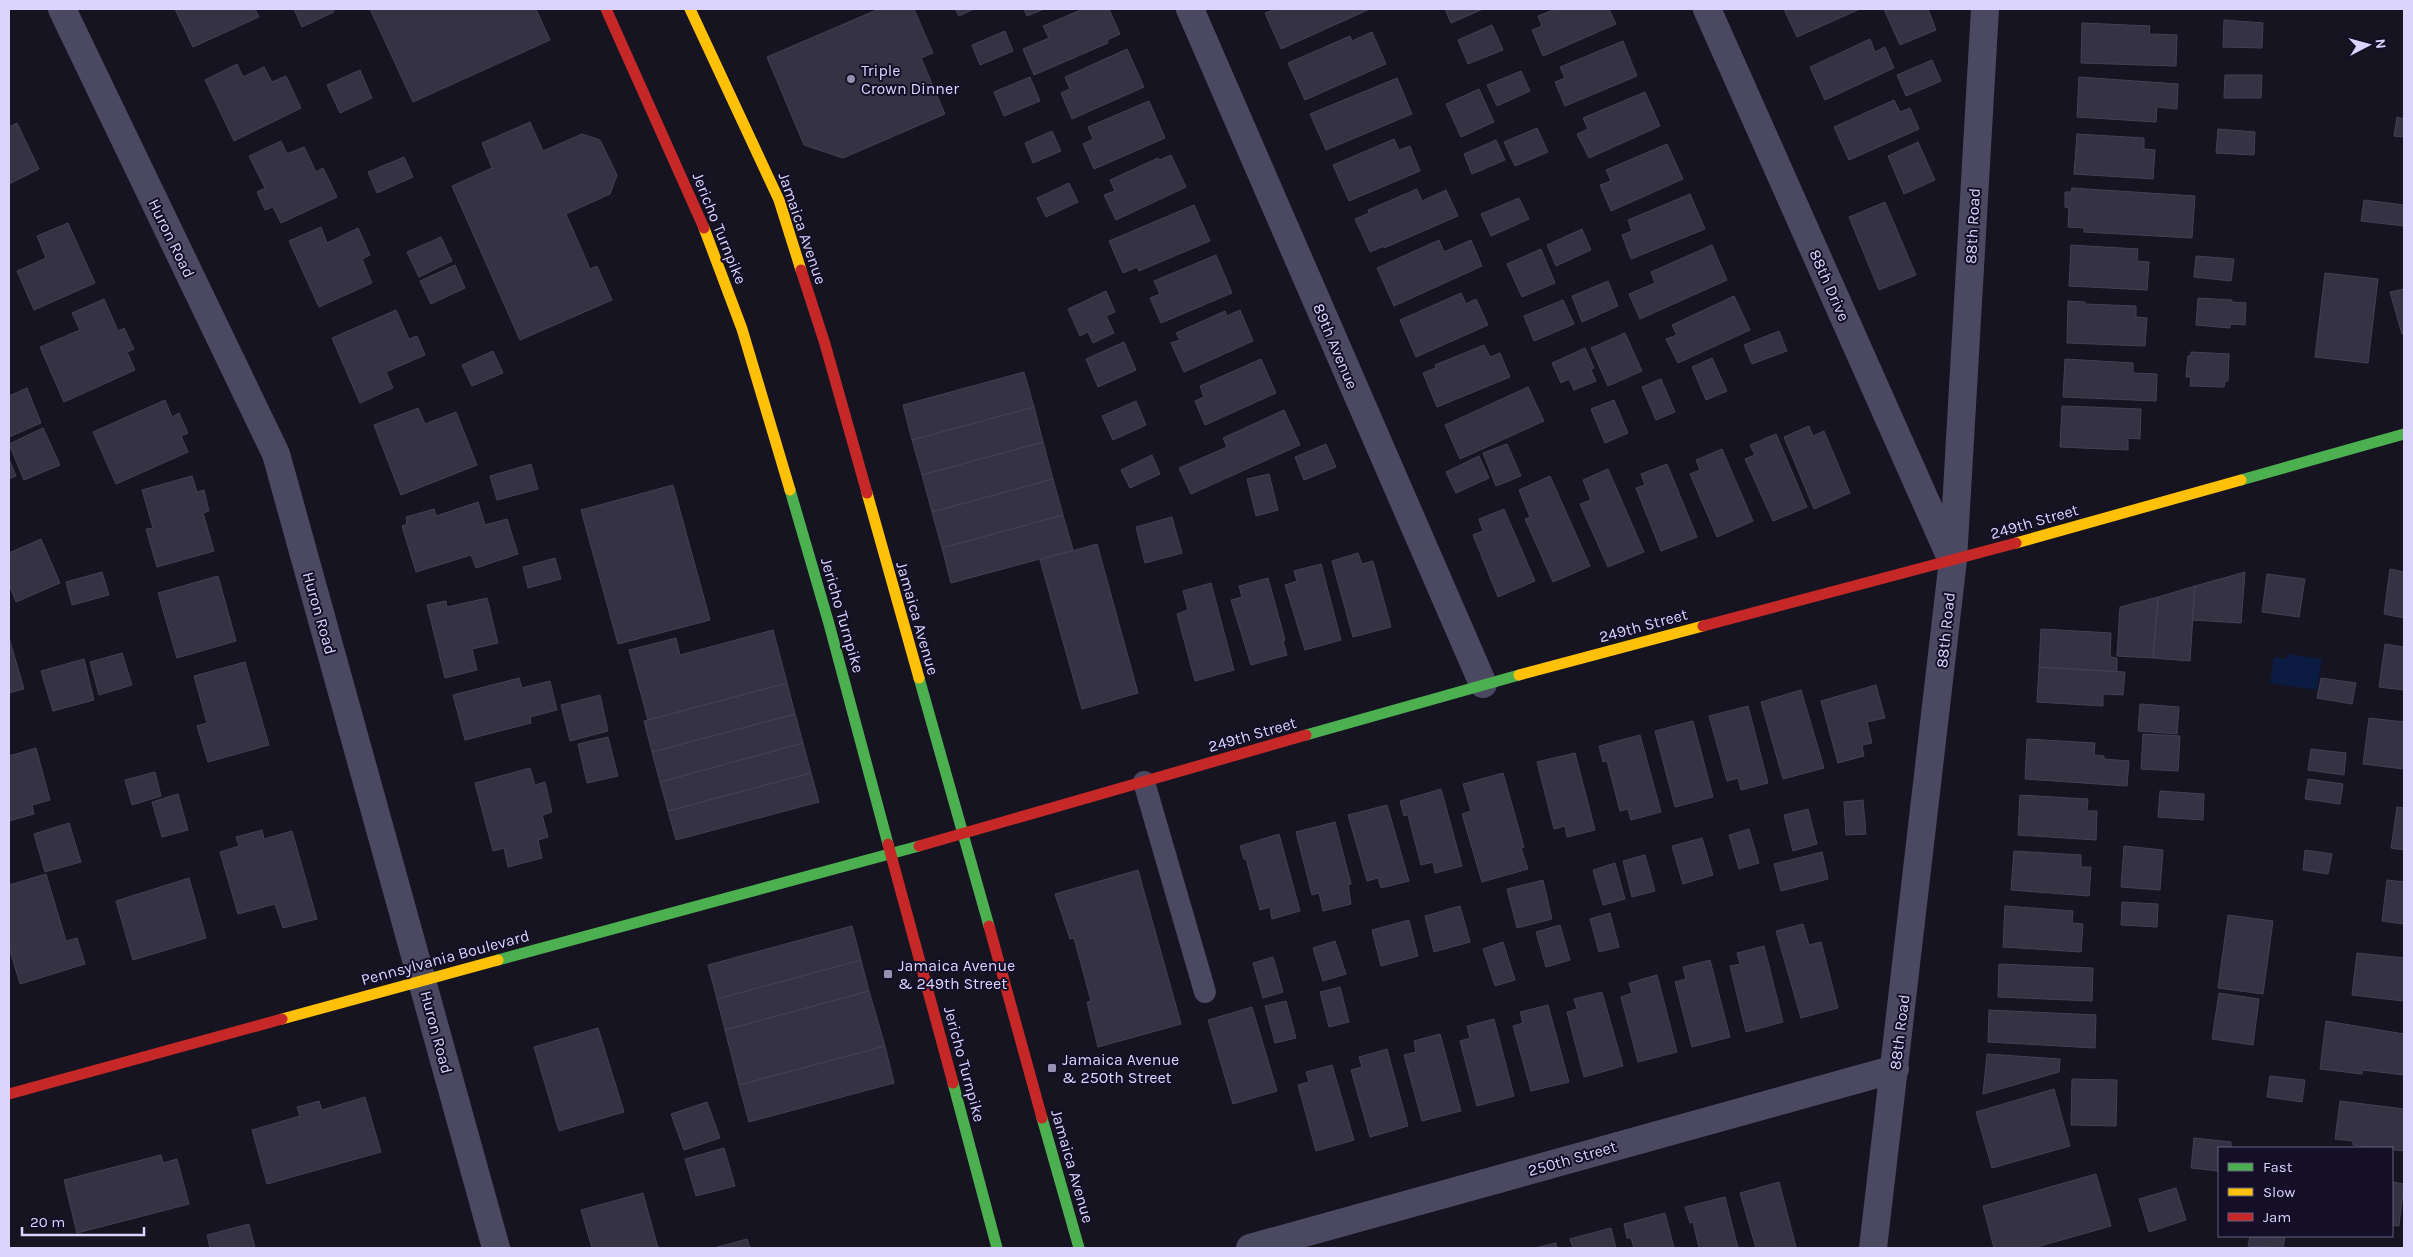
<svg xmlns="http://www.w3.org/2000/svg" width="2413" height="1257" viewBox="0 0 2413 1257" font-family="Karla,sans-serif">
<rect width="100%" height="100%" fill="#171421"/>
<path fill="#0b1b41" d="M2287,654L2322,659L2317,690L2270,683L2274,657L2286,659Z"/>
<path fill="#353243" stroke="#443f54" d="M175,9H255L259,17L193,47Z
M294,9H332L334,12L302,27Z
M370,9H536L550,40L413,102Z
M879,9H914L933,53L921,58L945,114L843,158L804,145L767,57Z
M955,9H974L959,16Z
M1024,9H1044L1027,16Z
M1083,9H1109L1120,34L1107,40L1108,43L1034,75L1023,49L1049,38L1043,26Z
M1276,9H1370L1281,49L1265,13Z
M1445,9H1483L1451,23Z
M1556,9H1609L1616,24L1543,56L1532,30L1542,26L1538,16Z
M1784,9H1860L1797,37Z
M1884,9H1928L1936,30L1900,45Z
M2224,20L2263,23L2262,48L2223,47Z
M2082,23L2150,26L2149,34L2177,35L2176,66L2081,63Z
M1492,25L1503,50L1468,64L1458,40Z
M1005,31L1013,51L980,65L972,45Z
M1372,32L1386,64L1305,100L1288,63L1350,36L1352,41Z
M1870,39L1875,52L1885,47L1894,68L1825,100L1810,67Z
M1623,41L1637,76L1565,106L1555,82L1565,78L1560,67Z
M1127,49L1144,87L1072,119L1061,93L1070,89L1065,77Z
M1932,60L1941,81L1906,96L1897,75Z
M237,64L243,77L264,67L272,82L286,76L301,108L234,141L205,80Z
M360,70L372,98L340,113L327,85Z
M1521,71L1530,91L1497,106L1487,85Z
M2225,75H2262L2261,98H2224Z
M1030,77L1040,101L1004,116L994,92Z
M2079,77L2178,84L2177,109L2157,107L2156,122L2077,117Z
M1397,78L1412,114L1326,150L1310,114Z
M1479,89L1494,122L1461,137L1446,104Z
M1645,92L1660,126L1589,158L1577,134L1588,129L1583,118Z
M1894,100L1900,112L1910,108L1919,129L1849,160L1834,127Z
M1149,101L1165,138L1094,169L1083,144L1093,139L1088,127Z
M2397,117L2404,119V137L2394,136Z
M530,122L543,151L582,134L600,140L617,175L610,194L566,214L590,269L597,266L612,300L520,340L452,186L492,168L482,143Z
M17,123L39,169L9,184V127Z
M1537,128L1548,152L1515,166L1504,142Z
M2218,129L2255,132L2254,155L2216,153Z
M1052,131L1061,151L1033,163L1025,143Z
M2077,134L2144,138V149L2155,150L2153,179L2074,174Z
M1394,139L1399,150L1410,146L1420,171L1349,201L1333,165Z
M1496,140L1505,160L1472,174L1464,154Z
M281,141L287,154L304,147L316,172L323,168L337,197L281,223L273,207L265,210L257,192L265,188L249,156Z
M1918,142L1935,180L1904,194L1888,156Z
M1667,144L1683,179L1611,211L1600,185L1611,181L1606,170Z
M1171,155L1186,187L1116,220L1104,195L1115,191L1110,180L1158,158L1160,160Z
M404,157L413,177L377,193L368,172Z
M1069,183L1078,202L1046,217L1037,198Z
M2072,188L2195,196L2192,238L2084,232V228L2068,227L2069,208L2065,207V192H2071Z
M1417,189L1422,201L1446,190L1458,216L1384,248V246L1370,252L1355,219L1369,213L1368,210Z
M1690,194L1705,229L1631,259L1622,235L1632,231L1628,220Z
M1519,198L1529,219L1491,236L1481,214Z
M2364,200L2404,205V226L2361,221Z
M1885,202L1916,275L1879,290L1849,217Z
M1194,205L1210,241L1139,271L1137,267L1123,273L1109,241Z
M68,223L95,283L34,310L17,271L46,258L37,236Z
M321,227L327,243L358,228L370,255L362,259L372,283L319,307L289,241Z
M1582,229L1591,250L1556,266L1547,245Z
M441,237L452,261L419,277L407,252Z
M1439,240L1444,252L1471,240L1482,266L1394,306L1377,268Z
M1712,245L1727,280L1640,319L1629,294L1655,283L1651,272Z
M2071,245L2138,249L2137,261L2149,262L2147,290L2069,286Z
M1541,249L1555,283L1522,297L1507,264Z
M1216,255L1232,293L1161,323L1150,298L1160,294L1154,281Z
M2196,256L2234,259L2231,281L2194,277Z
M455,265L465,288L431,304L420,281Z
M2325,273L2378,279L2368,363L2315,357Z
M1608,281L1618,306L1582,322L1572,296Z
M2404,289V333L2402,334L2390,292Z
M1106,291L1115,312L1106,316L1114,333L1093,343L1088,332L1080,336L1068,309Z
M1461,293L1466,304L1476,299L1488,325L1416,357L1400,320Z
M1734,296L1750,330L1678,363L1666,339L1677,335L1672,325Z
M2198,298L2232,300V302L2246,303L2245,325L2230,324V328L2196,325Z
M104,299L118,331L124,328L134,349L127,352L135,370L64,402L40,347L80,330L72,313Z
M1563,300L1574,324L1534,341L1524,316Z
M2068,301L2085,302V304L2136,306V317L2147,318L2145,346L2067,343Z
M396,310L409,339L417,336L425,355L386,372L393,388L360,403L332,338Z
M1240,310L1253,341L1184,372L1171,343L1180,340L1176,333L1225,311L1227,316Z
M1779,331L1787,351L1752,364L1744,345Z
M1625,333L1642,371L1608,386L1591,348Z
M1124,342L1136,370L1098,387L1086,359Z
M1484,345L1490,357L1500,353L1510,377L1437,407L1423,373L1436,368L1435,365Z
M1585,348L1594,368L1591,370L1596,381L1574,390L1569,379L1561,383L1552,363Z
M493,351L503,373L472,386L462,365Z
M2191,352L2229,354L2228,381H2225L2224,387L2190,386L2191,377H2186L2188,356H2191Z
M1712,358L1727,391L1706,400L1692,367Z
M1261,359L1276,393L1205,425L1195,401L1204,397L1200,386Z
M2065,359L2133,363V373L2157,374L2156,401L2063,397Z
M1024,372L1034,407L912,440L903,405Z
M1661,379L1675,412L1656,420L1642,387Z
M1528,387L1544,421L1460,459L1445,425Z
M27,388L41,423L9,437V396Z
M165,400L172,417L179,413L188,433L181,436L188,452L116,484L93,432Z
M1614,400L1628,433L1605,443L1591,409Z
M1136,401L1146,425L1113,440L1102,416Z
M2062,406L2141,409L2140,439L2128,438V450L2060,447Z
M1034,407L1043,442L922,475L912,440Z
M418,408L425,424L456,412L477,465L401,495L374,425Z
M1284,410L1300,445L1191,494L1179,468L1227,447L1223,438Z
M1809,426L1813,436L1824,431L1850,493L1814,509L1784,437Z
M43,428L60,465L24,480L9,444Z
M1776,434L1807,507L1773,521L1745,459L1755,455L1750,445Z
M1043,442L1053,479L932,512L922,475Z
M1326,444L1336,467L1304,480L1295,457Z
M1507,444L1521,476L1496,486L1483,453Z
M1722,449L1753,521L1717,537L1690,474L1700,470L1696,460Z
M1152,455L1160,474L1130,488L1121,470Z
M1479,456L1489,478L1456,493L1446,472Z
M9,459L16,476L9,479Z
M531,464L538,489L497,500L490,476Z
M1667,464L1697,537L1661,551L1636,488L1645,485L1641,474Z
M1608,469L1644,552L1608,567L1580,504L1591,500L1583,480Z
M1269,474L1278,510L1256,516L1247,479Z
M192,476L197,492L204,490L209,511L203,513L214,551L157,567L146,529L153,528L142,490Z
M1550,476L1590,566L1553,582L1525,519L1530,517L1519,490Z
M1053,479L1063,515L942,548L932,512Z
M673,485L710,620L618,644L581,510Z
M478,502L485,525L507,519L518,554L476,568L471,555L416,572L402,526L407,524L406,517L434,509L436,516Z
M1504,509L1535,581L1498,597L1473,535L1483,531L1479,519Z
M1063,515L1073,550L951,583L942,548Z
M1172,517L1182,553L1145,563L1136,527Z
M41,539L60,583L16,602L9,584V553Z
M1097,544L1138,693L1082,709L1040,560Z
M1358,553L1362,564L1373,561L1391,627L1353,637L1332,561Z
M555,558L561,579L528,588L523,567Z
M1321,564L1341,640L1305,650L1285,585L1297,581L1294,571Z
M2390,569L2404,572V618L2384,614Z
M102,572L109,595L72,605L66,582Z
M2245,572L2241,623L2192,620L2195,586Z
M2267,574L2305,579L2299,617L2262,612Z
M218,576L236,641L177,658L158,593Z
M1268,578L1285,640L1283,641L1287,655L1251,665L1231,600L1242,597L1239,586Z
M1211,583L1234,670L1195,681L1177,614L1188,610L1183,591Z
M2195,586L2190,661L2153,658L2158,597Z
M2158,597L2153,658L2117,656L2120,607Z
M487,598L498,643L472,649L477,670L445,678L427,605L446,601L447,607Z
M2041,629L2111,633L2110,657L2117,658V672L2039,667Z
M773,630L787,683L648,720L629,650L676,638L680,655Z
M9,638L24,689L9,693Z
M2385,644L2404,647V690L2379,687Z
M122,653L132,685L99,695L90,662Z
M84,659L94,700L53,711L41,671Z
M245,662L269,745L208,762L197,726L207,723L194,676Z
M2039,667L2125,672L2123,695L2103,694V706L2037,702Z
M519,678L522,688L550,681L557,710L530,717L531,723L465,740L453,695Z
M2321,678L2356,683L2352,704L2317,698Z
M787,683L795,714L652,752L644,721Z
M1876,685L1885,718L1867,722L1872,743L1862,745L1864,756L1838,763L1821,701Z
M1801,690L1824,768L1783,779L1761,702Z
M600,695L608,731L570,741L561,705Z
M2140,704L2179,707L2177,734L2138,731Z
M1748,706L1768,783L1741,790L1738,778L1727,781L1709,716Z
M795,714L803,743L660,782L652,752Z
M2369,718L2404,722V769L2363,764Z
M1693,721L1713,797L1675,807L1655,731Z
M2143,734L2180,736L2178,771L2141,769Z
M1640,735L1661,812L1631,820L1628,809L1620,811L1607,761L1603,762L1599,746Z
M608,737L618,776L587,783L578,744Z
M2027,739L2095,743L2094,755L2104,756V759L2129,761L2127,786L2025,779Z
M803,743L811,773L668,811L660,782Z
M36,748L50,800L32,805L34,814L9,821V756Z
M2311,749L2346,753L2344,775L2308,770Z
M1575,753L1595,830L1567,837L1565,826L1554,829L1537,762Z
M530,768L535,785L545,782L552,812L542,815L548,837L538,840L542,858L508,867L504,848L493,851L475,783Z
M155,772L161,796L132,805L125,780Z
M811,773L819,802L676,840L668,811Z
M1503,773L1524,847L1521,848L1528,869L1482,882L1462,814L1471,811L1463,784Z
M2308,779L2343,784L2340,804L2305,799Z
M1441,789L1462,866L1435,873L1433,862L1421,865L1408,815L1404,816L1400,801Z
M2160,791L2204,794L2203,820L2158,817Z
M178,794L188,830L162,837L152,802Z
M2020,795L2088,799L2087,811H2097L2096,840L2018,835Z
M1863,800L1866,834L1846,835L1844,802Z
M1387,805L1409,881L1381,888L1378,878L1367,881L1348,815Z
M2397,807L2404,808V850L2391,848Z
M1808,809L1817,844L1793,851L1784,815Z
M1335,822L1351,884L1348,885L1351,904L1323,911L1319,893L1312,895L1296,832Z
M69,823L81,862L45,872L34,834Z
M1749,829L1759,863L1739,869L1729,835Z
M262,830L264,839L292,831L317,919L283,928L275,904L238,914L220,852L239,846L236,837Z
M1279,834L1300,911L1272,919L1270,907L1260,910L1246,859H1244L1240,846Z
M1702,838L1713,875L1683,884L1672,846Z
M2124,846L2163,850L2160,890L2121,887Z
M2305,850L2332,854L2328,874L2303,870Z
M2014,851L2081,855V867H2091L2089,896L2011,890Z
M1822,852L1828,879L1781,891L1774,864Z
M1645,855L1655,891L1632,897L1623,861Z
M1615,863L1625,899L1603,905L1593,870Z
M1138,870L1181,1024L1098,1047L1087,1002L1091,1001L1074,938L1070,939L1055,894Z
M46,874L66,941L77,938L85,964L20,984L9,947V885Z
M189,878L206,938L133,960L116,901Z
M1543,880L1552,919L1517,928L1507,889Z
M2387,880L2404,882V924L2382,921Z
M2122,902L2158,904L2157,927L2121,925Z
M1460,906L1470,942L1434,952L1425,916Z
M2005,906L2073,911L2072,923L2083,924L2081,952L2003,947Z
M1610,913L1619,947L1599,952L1590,919Z
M2228,915L2273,921L2263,994L2218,988Z
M1409,920L1418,956L1381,966L1372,930Z
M1803,924L1809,945L1821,942L1838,1008L1801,1018L1776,931Z
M1560,925L1570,960L1546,967L1536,932Z
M852,926L861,960L717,999L708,965Z
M1335,941L1346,974L1323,981L1313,948Z
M1503,942L1515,980L1495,986L1483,949Z
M1764,946L1783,1022L1746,1032L1730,966L1740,964L1737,953Z
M2357,953L2404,958V1001L2352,995Z
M1273,957L1283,992L1263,998L1253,963Z
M861,960L869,991L725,1030L717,999Z
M1710,960L1730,1037L1692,1047L1675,982L1686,979L1683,967Z
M1999,964L2093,968L2092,1001L1998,997Z
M1657,975L1677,1052L1638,1062L1621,997L1632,993L1629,983Z
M1340,987L1349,1022L1329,1027L1320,992Z
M869,991L885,1046L739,1085L725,1030Z
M1602,992L1623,1066L1584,1077L1567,1012L1577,1009L1574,999Z
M2219,993L2259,999L2253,1045L2212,1039Z
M1286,1001L1296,1038L1275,1043L1265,1006Z
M1548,1005L1569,1082L1531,1091L1513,1026L1523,1023L1520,1012Z
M1252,1007L1277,1091L1233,1104L1208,1020Z
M1989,1010L2096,1015L2095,1048L1988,1042Z
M1494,1019L1514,1096L1477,1106L1460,1041L1470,1038L1467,1026Z
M2326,1021L2404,1034V1075L2363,1070L2362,1074L2320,1069Z
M598,1028L624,1112L559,1131L534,1047Z
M1440,1034L1461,1111L1422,1121L1404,1055L1416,1052L1414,1041Z
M885,1046L894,1083L749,1122L739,1085Z
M1387,1049L1408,1126L1370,1137L1351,1070L1362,1067L1359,1057Z
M1987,1054L2060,1059L2059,1072L1983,1094Z
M1332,1065L1354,1140L1316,1151L1298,1085L1309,1082L1306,1072Z
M2270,1076L2305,1080L2302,1102L2267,1097Z
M2072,1079L2117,1080L2116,1126L2071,1125Z
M2054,1089L2070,1146L1992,1168L1976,1112Z
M365,1097L381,1152L267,1184L252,1130L300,1116L297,1107L319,1101L322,1110Z
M2340,1101L2404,1109V1151L2353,1145V1141L2335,1139Z
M707,1102L720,1138L684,1150L671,1114Z
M2194,1138L2231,1142V1148H2219V1171L2191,1168Z
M724,1148L735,1186L696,1196L685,1159Z
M161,1155L163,1163L177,1159L189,1204L77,1233L64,1180Z
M2096,1174L2111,1226L2033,1248H1994L1983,1206Z
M1779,1182L1796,1247L1756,1248L1740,1193Z
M2392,1182L2404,1184L2399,1226L2392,1225Z
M2176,1188L2186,1220L2149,1232L2139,1199Z
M643,1193L658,1248H592L581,1210Z
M1725,1197L1738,1248H1699L1693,1222L1690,1223L1685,1207Z
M1665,1213L1674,1248H1634L1631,1238H1627L1624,1224Z
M249,1224L255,1248H210L207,1235Z
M1611,1228L1616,1248H1573L1570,1239Z
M2250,1236H2285L2283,1248L2248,1246Z
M747,1239L750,1248H714Z
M1556,1243L1557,1248H1535Z"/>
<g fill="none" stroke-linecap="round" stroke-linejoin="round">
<path stroke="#4b4962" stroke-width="22" d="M1144,782L1205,992"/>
<path stroke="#4b4962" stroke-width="28" d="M62,9L276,454L496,1248
M1190,9L1483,684
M1707,9L1950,556
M1250,1248L1895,1069
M1873,1248L1953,560L1985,9"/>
<path stroke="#4caf50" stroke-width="11" d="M2241,480L2404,434
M790,490L829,624L888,844
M919,678L989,926
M1306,735L1519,675
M498,960L919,846
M953,1083L997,1248
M1042,1118L1079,1248"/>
<path stroke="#ffc107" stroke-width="11" d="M690,9L779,200L801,270
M704,228L742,329L790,490
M867,493L919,678
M2016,543L2241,480
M1519,675L1703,626
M282,1019L498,960"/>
<path stroke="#c62828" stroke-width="11" d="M606,9L704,228
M801,270L825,344L867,493
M1703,626L2016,543
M888,844L953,1083
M919,846L1306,735
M989,926L1042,1118
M9,1094L282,1019"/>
</g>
<g fill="#9691b1" stroke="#140f26" stroke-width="2">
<circle cx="851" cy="79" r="5"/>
<rect x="883" y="969" width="10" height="10" rx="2.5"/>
<rect x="1047" y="1063" width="10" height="10" rx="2.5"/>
</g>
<g text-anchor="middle" stroke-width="4" stroke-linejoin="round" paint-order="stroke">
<g font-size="16" fill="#dbd4ff" stroke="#140f26" text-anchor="start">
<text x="861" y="76">Triple<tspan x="861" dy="18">Crown Dinner</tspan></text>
<text x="898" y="971">Jamaica Avenue<tspan x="898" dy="18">&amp; 249th Street</tspan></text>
<text x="1062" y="1065">Jamaica Avenue<tspan x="1062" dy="18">&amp; 250th Street</tspan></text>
</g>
<g font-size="16" fill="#dbd4ff" stroke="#140f26">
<text transform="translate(1972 226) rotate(-87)" y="6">88th Road</text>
<text transform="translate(720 228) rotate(68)" y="6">Jericho Turnpike</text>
<text transform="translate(803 228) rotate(71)" y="6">Jamaica Avenue</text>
<text transform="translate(172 238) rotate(64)" y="6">Huron Road</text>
<text transform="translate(1830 285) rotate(66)" y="6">88th Drive</text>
<text transform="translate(1336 346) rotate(67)" y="6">89th Avenue</text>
<text transform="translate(2034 521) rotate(-16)" y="6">249th Street</text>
<text transform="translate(320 613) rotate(74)" y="6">Huron Road</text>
<text transform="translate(843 615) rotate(74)" y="6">Jericho Turnpike</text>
<text transform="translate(918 618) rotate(74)" y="6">Jamaica Avenue</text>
<text transform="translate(1643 625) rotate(-15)" y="6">249th Street</text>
<text transform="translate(1945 630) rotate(-84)" y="6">88th Road</text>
<text transform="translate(1252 734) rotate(-16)" y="6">249th Street</text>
<text transform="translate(445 957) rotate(-15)" y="6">Pennsylvania Boulevard</text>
<text transform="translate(437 1032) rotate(75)" y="6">Huron Road</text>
<text transform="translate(1899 1032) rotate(-83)" y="6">88th Road</text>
<text transform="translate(965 1064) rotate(75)" y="6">Jericho Turnpike</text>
<text transform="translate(1572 1158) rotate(-16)" y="6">250th Street</text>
<text transform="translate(1073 1166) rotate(74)" y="6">Jamaica Avenue</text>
</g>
</g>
<rect width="2413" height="1257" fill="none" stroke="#dbd4ff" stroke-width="20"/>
<rect x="2218" y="1147" width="175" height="90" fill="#140f26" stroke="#645e7d"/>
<rect x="2228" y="1163" width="25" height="8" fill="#4caf50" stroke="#645e7d"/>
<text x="2263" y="1172" font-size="15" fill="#dbd4ff">Fast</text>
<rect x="2228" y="1188" width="25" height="8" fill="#ffc107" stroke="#645e7d"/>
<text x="2263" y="1197" font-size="15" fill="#dbd4ff">Slow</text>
<rect x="2228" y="1213" width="25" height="8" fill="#c62828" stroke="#645e7d"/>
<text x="2263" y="1222" font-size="15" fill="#dbd4ff">Jam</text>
<g transform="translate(2368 45) rotate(84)" stroke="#140f26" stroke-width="4" paint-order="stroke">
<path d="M0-4L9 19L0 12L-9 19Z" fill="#dbd4ff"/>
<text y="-8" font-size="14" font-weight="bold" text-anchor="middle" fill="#dbd4ff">N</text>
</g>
<path d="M22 1227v8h122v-8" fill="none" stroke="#dbd4ff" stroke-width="2.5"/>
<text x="30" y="1227" font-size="15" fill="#dbd4ff" stroke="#140f26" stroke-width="4" paint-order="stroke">20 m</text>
</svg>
